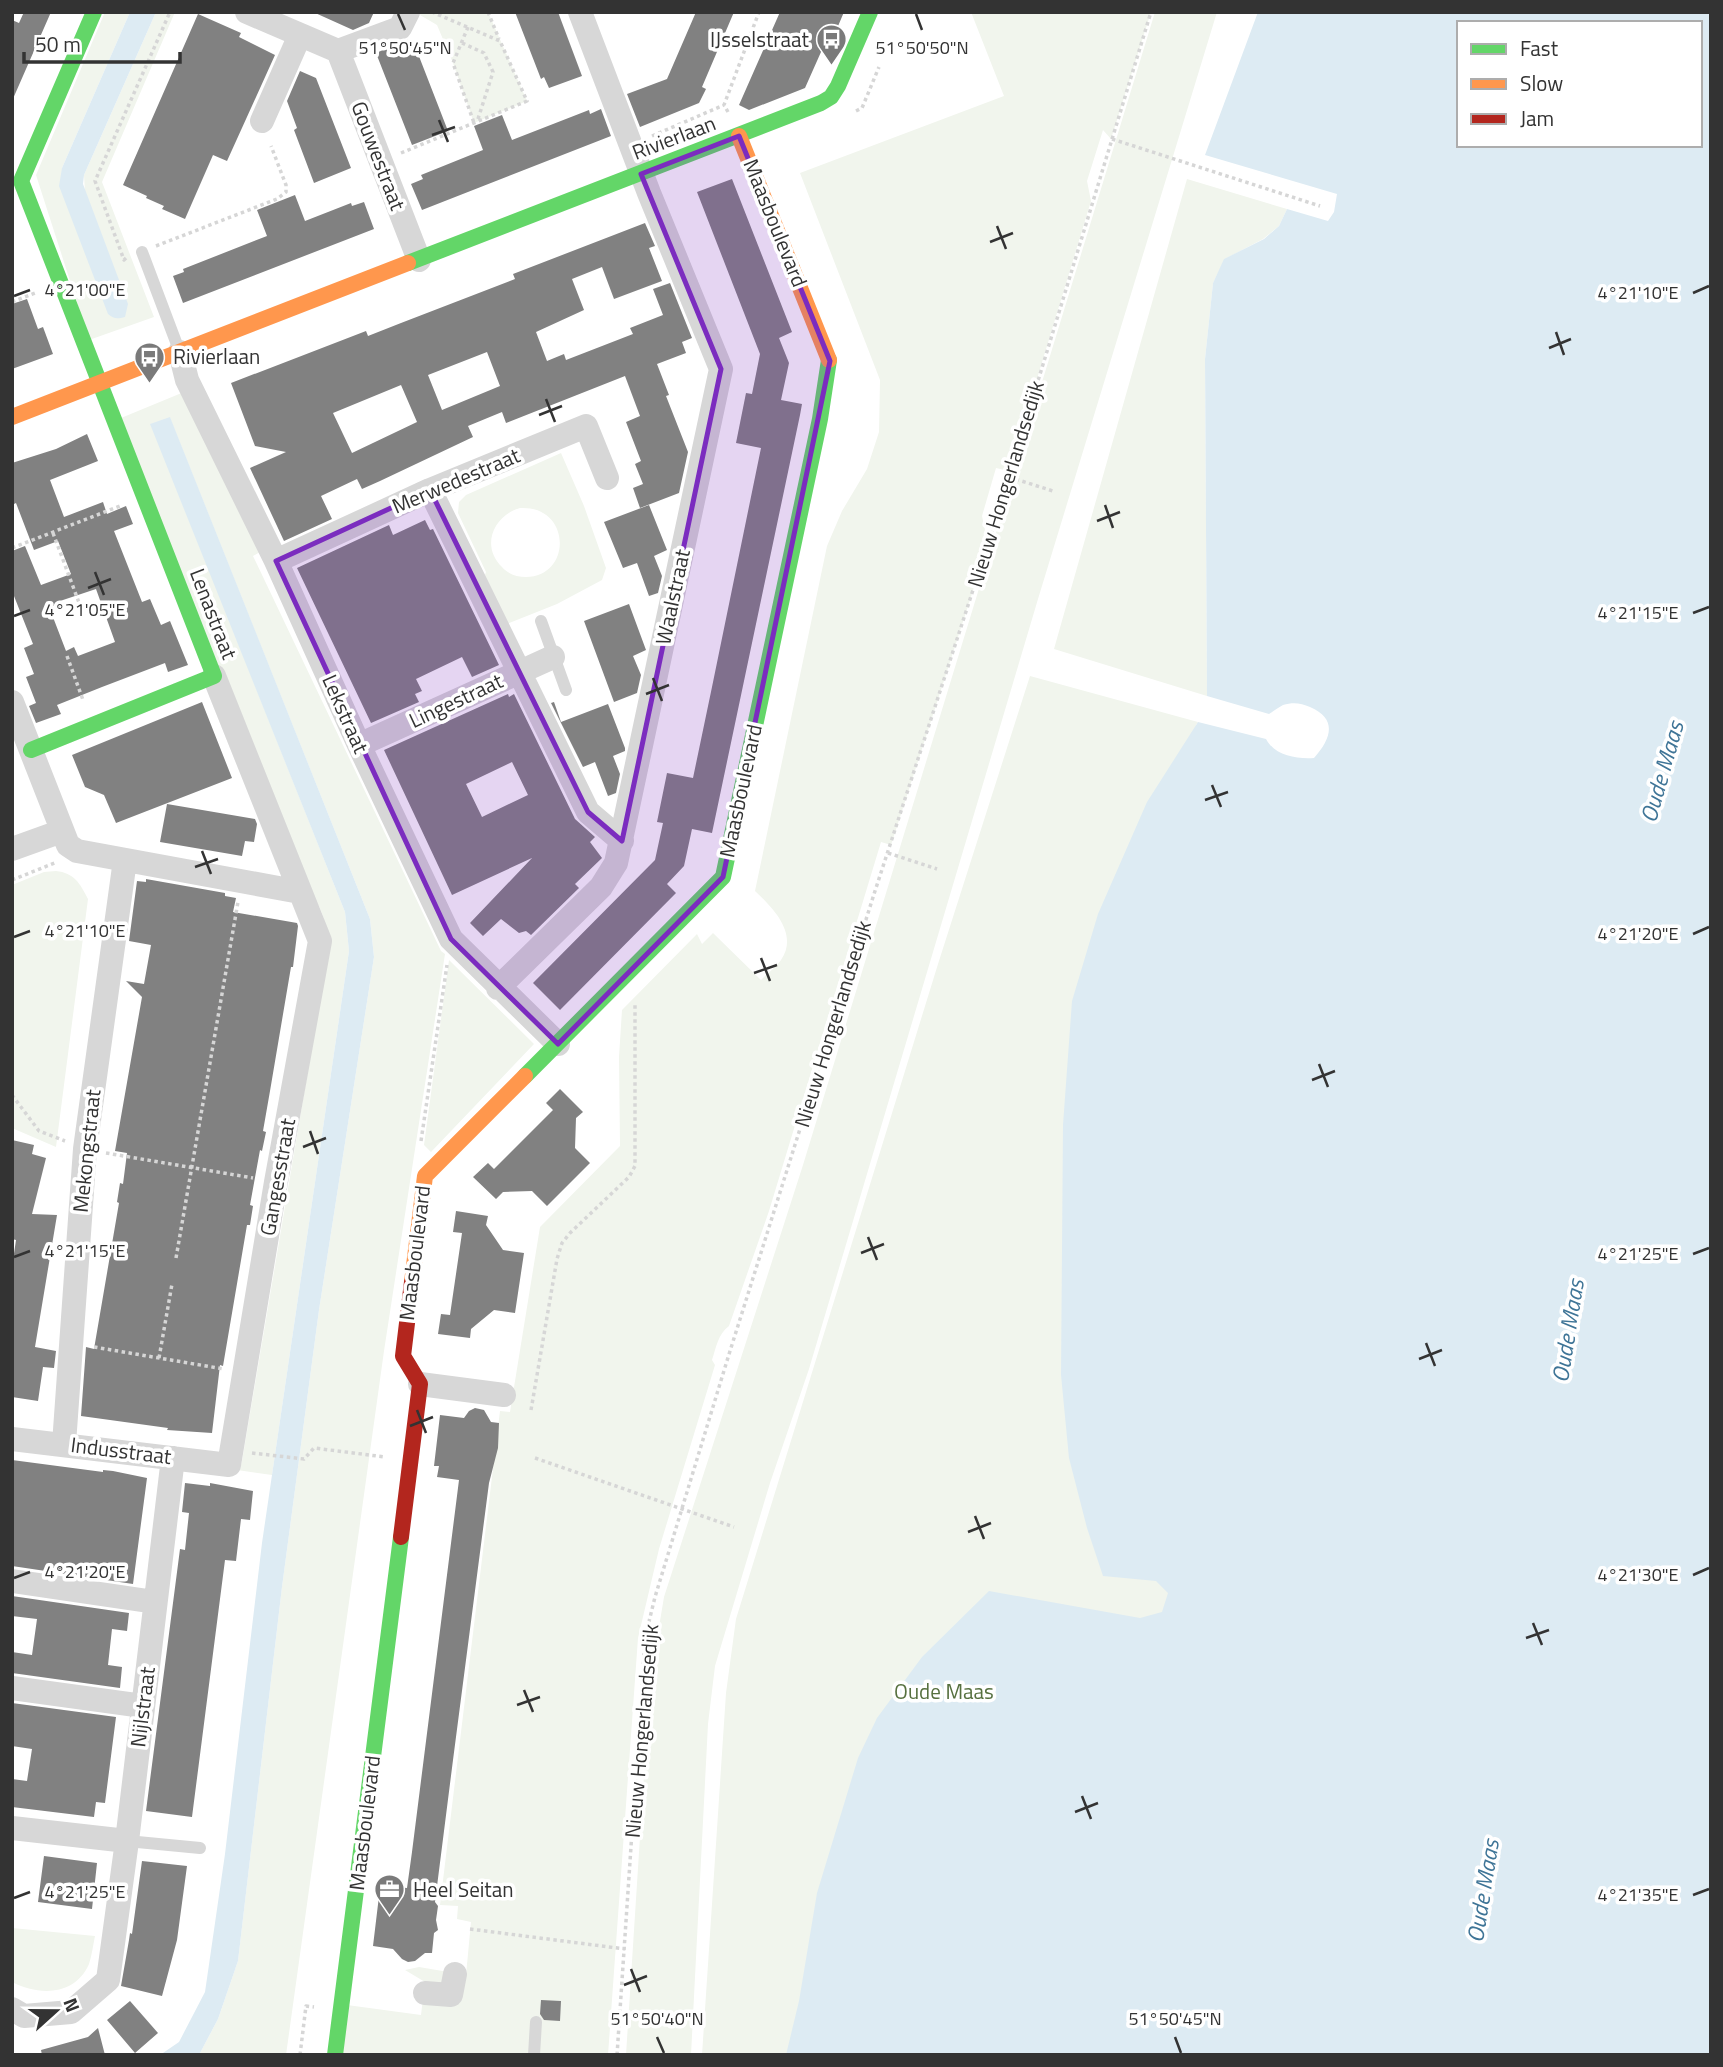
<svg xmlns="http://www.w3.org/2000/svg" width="1723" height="2067" viewBox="0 0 1723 2067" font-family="'Titillium Web',sans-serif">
<rect width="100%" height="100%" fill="#fff"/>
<path fill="#f1f5ed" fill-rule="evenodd" d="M105,12H130L62,168L85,192L84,175L156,12H175L102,182L154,317L89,340L36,175Z
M421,12H488L527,101L474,123L453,63L437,25L420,15Z
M971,12H1151L1111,139L1103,130L1087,181L1091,201L1009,471L996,468L982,516L988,544L891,845L881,842L769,1211L729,1326C718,1334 716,1348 712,1360L715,1365L659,1549L638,1638L608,2055H342L347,2005L421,2015L425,1982L405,1970L419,1967L466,1975L471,1922L457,1919L458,1906L440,1905L500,1411L510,1412L540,1227L620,1146L619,1057L622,1010L697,934L702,944L713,933L761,980C767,974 776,967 781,960C799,934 773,908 755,891L827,546L842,511L867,469L879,432L880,380L800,173L1004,96Z
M1155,12H1217L1038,599L809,1369L770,1483L715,1666L708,1724L691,2055H626L650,1681L664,1597L803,1165Z
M1187,179L1287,209L1279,226L1263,239L1225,259L1213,283L1205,359L1207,696L1054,649Z
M184,392L260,552L253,556L441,951L445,954L384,1351L286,2055H199L218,2019L238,1961L282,1587L319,1310L374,957L370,919L170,418L151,424L345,912L349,951L272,1475L237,1470L240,1469L242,1461L329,946C326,916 319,903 302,879L121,418Z
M561,453L584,506L606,568L602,580L557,604L502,626L485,575L486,572L458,513L459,502L466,495ZM520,508C571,505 573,576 526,577C517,577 508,574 502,567C480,546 494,515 520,508Z
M1030,676L1198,722L1196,725L1270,747L1276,758L1109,2055H702L726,1693L736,1619L938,964Z
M56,871C74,873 80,883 88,899L56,1147L12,1128V885L44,872Z
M449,960L534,1044L431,1152L424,1145Z
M12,1928L95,1936C93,1945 92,1955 89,1964C75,1996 39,1996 12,1982Z"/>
<path fill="#ddebf3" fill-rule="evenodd" d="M130,12H156L84,175L83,184L128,304L125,317C117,319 114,319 108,314L59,186L62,168Z
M1258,12H1711V2055H786L799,2001L817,1893L858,1758L877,1718L922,1657L989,1591L1140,1618L1162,1612L1168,1593L1156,1581L1103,1576L1087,1528L1069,1458L1061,1375L1063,1125L1072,1001L1098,914L1147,802L1198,722L1266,739C1275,756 1296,759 1314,758C1331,739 1338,719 1310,707C1301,703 1293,702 1283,705C1279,707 1274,711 1269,714L1207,696L1205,359L1213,283L1224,259L1264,239L1279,226L1287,209L1328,221L1334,212L1337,194L1205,155ZM1459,23H1700V145H1459Z
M170,417L370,919L374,957L319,1310L282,1587L238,1961L218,2019L199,2055H160L179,2042L205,1992L225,1854L262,1543L349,951L345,912L150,424Z"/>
<path fill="#818181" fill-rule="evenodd" d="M24,12H51L12,101V20L19,23Z
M313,12H374L369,23L353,30Z
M515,12H558L582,76L549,88L544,77L541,79Z
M696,12H734L702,87L706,89L699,103L640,127L627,94L667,79Z
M780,12H844L830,45L825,43L805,88L749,110L739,105Z
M198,14L241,33L239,37L275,55L227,161L213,155L185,219L162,209L164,206L146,198L147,196L123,185Z
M409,39L412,47L415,46L448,131L412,145L376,53Z
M300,71L316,78L351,168L314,183L294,130L297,128L287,101Z
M601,109L611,136L422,210L411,184L423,179L421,175L483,150L474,126L502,115L512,140L589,110L590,114Z
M732,179L792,332L779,338L789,363L781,400L802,404L800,415L712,833L692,829L684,866L667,884L676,893L560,1010L533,983L655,860L663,823L657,822L667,773L693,778L712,687L761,448L736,443L746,393L752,394L760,354L697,192Z
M295,195L305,221L351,203L352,206L364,202L374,229L183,303L173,276L184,272L183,269L267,236L257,210Z
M645,223L655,246L649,248L662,281L614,299L602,267L572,279L584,310L536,332L547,361L564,354L566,360L633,334L630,328L663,315L653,289L670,283L692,338L682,342L686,353L657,364L669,395L666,396L688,452L679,493L640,508L633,488L643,484L635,464L641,461L626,422L640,416L625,376L506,423L502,412L468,426L473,437L380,481L362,489L357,479L321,496L332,519L284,541L250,468L286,452L255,446L231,383L366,331L368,336L401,323L515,279L513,274ZM487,352L500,386L442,410L428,375ZM401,385L417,422L352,453L333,413Z
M27,299L38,329L43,327L53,354L12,369V304Z
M87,434L98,461L50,480L64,517L103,502L107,514L126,506L133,524L114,531L142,602L150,599L161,625L170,621L188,665L168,672L165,663L102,687L57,705L61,714L36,723L29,706L36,703L26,677L34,674L24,648L33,644L12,591V551L25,546L41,585L71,574L58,541L34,550L16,503L12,505V463L56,449ZM96,589L115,642L78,656L74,647L66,651L51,612L60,608L57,602Z
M649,505L667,550L654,556L662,576L658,593L649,596L637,563L623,568L604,522Z
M425,520L430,530L433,529L499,665L472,677L462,657L416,679L422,691L415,694L419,702L371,723L297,568L389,525L393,535Z
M629,604L646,650L633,656L641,675L637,693L614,702L584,621Z
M508,694L509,697L514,694L575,819L595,837L590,842L602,858L575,884L579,888L531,935L526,931L519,933L501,919L483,936L470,923L532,858L452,895L384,750ZM512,762L528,795L482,817L466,784Z
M202,702L232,778L116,823L104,795L85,787L72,755Z
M554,702L561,722L608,704L625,748V751L613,756L620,774L616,793L608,796L595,762L583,767L551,703Z
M167,804L255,819L257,824L254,842L245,841L242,856L160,842Z
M146,879L225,893V896L236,898L233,912L297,923L298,926L293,967H291L270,1091L263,1131L266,1132L262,1151L260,1150L250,1205L253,1206L250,1225H247L223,1366L220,1365L212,1433L167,1430L168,1428L81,1416L86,1347L94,1349L119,1203L117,1202L120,1183L123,1184L127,1153L115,1151L142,997L126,981L144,984L151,945L129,941L137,881L146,882Z
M560,1089L583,1112L576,1118L575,1148L590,1163L547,1206L532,1191L503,1192L496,1199L473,1177L488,1163L494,1169L553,1110L546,1103Z
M12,1140L34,1145L32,1154L46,1158L32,1214L57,1215L35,1347L56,1351L54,1368L43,1367L38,1401L12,1397V1267L16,1240L12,1239Z
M456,1211L488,1216L486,1225L503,1250L524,1253L515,1313L494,1310L471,1329L470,1338L438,1334L441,1314L450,1315L462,1233L453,1232Z
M475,1408L484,1410L491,1422L499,1423L498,1448L489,1483L453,1760L435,1902L438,1906L436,1920L438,1930L434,1933L432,1953H425L415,1961L408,1962L402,1959L393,1949L373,1946L379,1896H384L385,1886L407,1888L412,1852L459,1480L437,1477L439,1466H434L440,1415L464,1418L469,1411Z
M12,1460L103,1472V1470L113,1471L147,1478L133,1584L12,1566Z
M185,1483L210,1486V1483L253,1491L250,1520L241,1519L236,1561L225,1560L192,1817L146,1811L180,1549L185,1550L189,1513L182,1512Z
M12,1596L129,1613L127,1631L112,1629L108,1665L122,1667L120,1688L12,1673V1652L32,1655L37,1619L12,1616Z
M12,1703L116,1717L105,1803L96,1802L94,1817L12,1807V1779L27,1781L32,1749L12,1746Z
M44,1856L97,1863L92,1909L38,1902Z
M142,1861L187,1866L177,1940L162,1996L121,1986L129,1940L130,1933L132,1934Z
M541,2000L561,2001L560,2021L544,2020L540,2014Z
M130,2001L158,2033L135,2053L107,2020Z
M98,2028L105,2055H42L41,2050L88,2037Z"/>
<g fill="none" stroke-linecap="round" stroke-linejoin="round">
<path stroke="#d6d6d6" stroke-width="3.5" stroke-dasharray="3.5 3.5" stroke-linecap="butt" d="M488,12L499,39
M468,27L453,63L474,123
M462,43L484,53L493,72L477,122
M856,111L862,108L879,67
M728,112L724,105L759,12
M652,136L724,105
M1112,139L1320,206
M401,153L527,101L500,41L432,12
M156,246L277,199L286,192V185L271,146
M126,258L124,260L95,181L170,12
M12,302L35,293
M1009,477L1053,491
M53,533L84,616
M12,548L120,506
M67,656L83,700
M888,853L937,869
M12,880L57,862
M12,1095L39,1131L65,1141
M421,1141L447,965
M106,1153L253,1178
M176,1258L238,902
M94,1347L224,1369
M159,1358L172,1284
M531,1410L557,1259L562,1243L570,1233L629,1177L635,1166V1004
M252,1453L304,1459L314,1448L385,1457
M535,1458L734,1527
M470,1929L625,1949
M300,2055L306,2006L314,2007
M617,2055L645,1638L655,1597L730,1351L875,891L988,544L1151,12"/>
<path stroke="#d7d7d7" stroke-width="12" d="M142,252L179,350
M541,621L566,690
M127,1841L200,1848
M534,2055L536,2022"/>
<path stroke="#d7d7d7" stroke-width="24" d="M247,12L338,51L419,260
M338,51L400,28L408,12
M262,121L300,35
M180,352L187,380L276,561L359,745L451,939L558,1044
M430,490L588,812L622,841
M276,561L430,490L586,426L607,478
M12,702L68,845L77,851L300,892
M359,745L553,657
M12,849L62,831
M498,988L601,887L616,863L721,369L649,193L580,12
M420,1384L504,1395
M12,1439L229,1465L276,1182L320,941L214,676
M64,1444L85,1149L125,860
M12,1581L155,1602
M12,1688L143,1706
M12,1828L127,1841L173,1458
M425,1993L451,1995L455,1974
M12,2009L24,2016L71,2012L108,1980L127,1841"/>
<path stroke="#63d668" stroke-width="16" d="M408,263L821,103L831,97L838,86L870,12
M31,750L214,676L21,181L94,12
M525,1076L723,877L820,419L829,360
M335,2055L401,1537"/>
<path stroke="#ff974d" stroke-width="16" d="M739,136L829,360
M12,417L408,263
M412,1282L425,1176L525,1076"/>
<path stroke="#b3261e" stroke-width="16" d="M401,1537L420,1384L403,1356L412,1282"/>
</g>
<path fill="#7b2cbf" fill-opacity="0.2" stroke="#7b2cbf" stroke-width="5" stroke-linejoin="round" d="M739,136L830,361L723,877L558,1044L451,939L276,561L430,490L588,812L622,841L721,369L641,174Z"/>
<path fill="none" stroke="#333" stroke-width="2.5" d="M398,14L405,30M916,14L922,30M439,120L448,142M432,135L455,127M997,226L1006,249M990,242L1013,233M1693,293L1709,286M14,296L30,290M1556,332L1564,355M1549,348L1571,339M546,399L555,422M539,415L562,406M1105,505L1113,528M1097,521L1120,512M95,572L104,595M88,588L111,579M1693,613L1709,607M14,616L30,610M653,678L662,701M646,694L669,685M1212,785L1221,807M1205,800L1228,792M202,851L211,874M195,867L218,859M1693,934L1709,927M14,937L30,931M761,958L770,981M754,973L777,965M1319,1064L1328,1087M1312,1080L1335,1071M310,1131L318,1154M303,1147L326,1138M868,1237L877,1260M861,1253L884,1244M1693,1254L1709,1248M14,1257L30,1251M1426,1343L1435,1366M1419,1359L1442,1350M417,1410L426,1433M410,1426L433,1417M975,1516L984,1539M968,1532L991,1523M1693,1575L1709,1568M14,1578L30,1572M1533,1623L1542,1645M1526,1638L1549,1630M524,1690L533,1712M517,1705L540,1697M1082,1796L1091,1819M1075,1812L1098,1803M1693,1895L1709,1889M14,1898L30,1892M631,1969L640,1992M624,1985L647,1976M657,2037L664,2053M1175,2037L1181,2053"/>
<defs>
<symbol id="bus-pin" viewBox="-11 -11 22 30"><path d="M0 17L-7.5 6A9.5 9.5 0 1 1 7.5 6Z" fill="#7a7a7a" stroke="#fff"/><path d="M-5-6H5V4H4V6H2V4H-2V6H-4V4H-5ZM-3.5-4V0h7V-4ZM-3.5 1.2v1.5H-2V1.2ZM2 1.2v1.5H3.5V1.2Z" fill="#fff"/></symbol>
<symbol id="office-pin" viewBox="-11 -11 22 30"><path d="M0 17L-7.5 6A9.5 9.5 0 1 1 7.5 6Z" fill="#7a7a7a" stroke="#fff"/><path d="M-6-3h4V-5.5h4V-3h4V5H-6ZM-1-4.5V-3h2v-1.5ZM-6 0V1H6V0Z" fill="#fff"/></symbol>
</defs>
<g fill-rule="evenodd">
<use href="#bus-pin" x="814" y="22" width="35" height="47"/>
<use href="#bus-pin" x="132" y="340" width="35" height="47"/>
<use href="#office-pin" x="372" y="1872" width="35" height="47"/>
</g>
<g text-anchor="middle" stroke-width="7" stroke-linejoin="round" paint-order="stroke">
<g font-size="21" fill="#333" stroke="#fff" text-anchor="start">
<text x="809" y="47" text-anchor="end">IJsselstraat</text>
<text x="173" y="364">Rivierlaan</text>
<text x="413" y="1897">Heel Seitan</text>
</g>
<g font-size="21" fill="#333" stroke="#fff">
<text transform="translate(674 138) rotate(-21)" y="7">Rivierlaan</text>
<text transform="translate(378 156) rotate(69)" y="7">Gouwestraat</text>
<text transform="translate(775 223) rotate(68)" y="7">Maasboulevard</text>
<text transform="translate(456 481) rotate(-23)" y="7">Merwedestraat</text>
<text transform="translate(1006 484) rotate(-73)" y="7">Nieuw Hongerlandsedijk</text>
<text transform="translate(673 597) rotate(-78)" y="7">Waalstraat</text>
<text transform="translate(213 614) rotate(69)" y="7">Lenastraat</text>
<text transform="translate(456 701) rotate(-25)" y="7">Lingestraat</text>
<text transform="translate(345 714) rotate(66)" y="7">Lekstraat</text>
<text transform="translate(741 791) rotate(-78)" y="7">Maasboulevard</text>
<text transform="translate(833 1024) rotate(-73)" y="7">Nieuw Hongerlandsedijk</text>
<text transform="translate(87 1151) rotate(-84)" y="7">Mekongstraat</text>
<text transform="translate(278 1177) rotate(-80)" y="7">Gangesstraat</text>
<text transform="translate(415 1253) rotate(-83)" y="7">Maasboulevard</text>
<text transform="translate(121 1451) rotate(7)" y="7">Indusstraat</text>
<text transform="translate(143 1707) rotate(-83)" y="7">Nijlstraat</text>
<text transform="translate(642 1731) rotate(-85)" y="7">Nieuw Hongerlandsedijk</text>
<text transform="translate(365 1823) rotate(-83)" y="7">Maasboulevard</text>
</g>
<g font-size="21" fill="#56703f" stroke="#fff">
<text x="944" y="1699">Oude Maas</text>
</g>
<g font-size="23" font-style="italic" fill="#3f7597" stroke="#fff">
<text transform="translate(1662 772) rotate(-74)" y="8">Oude Maas</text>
<text transform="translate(1568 1331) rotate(-81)" y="8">Oude Maas</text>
<text transform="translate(1483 1891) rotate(-81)" y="8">Oude Maas</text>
</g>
</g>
<g font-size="18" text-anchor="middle" fill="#333" stroke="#fff" stroke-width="7" stroke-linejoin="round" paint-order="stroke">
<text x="405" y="54">51°50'45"N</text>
<text x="922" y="54">51°50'50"N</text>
<text x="85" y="296">4°21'00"E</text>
<text x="1638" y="299">4°21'10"E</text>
<text x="85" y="616">4°21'05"E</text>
<text x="1638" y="619">4°21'15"E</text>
<text x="85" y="937">4°21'10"E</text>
<text x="1638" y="940">4°21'20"E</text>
<text x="85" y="1257">4°21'15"E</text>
<text x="1638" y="1260">4°21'25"E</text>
<text x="85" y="1578">4°21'20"E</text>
<text x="1638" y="1581">4°21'30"E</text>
<text x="85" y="1898">4°21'25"E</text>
<text x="1638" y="1901">4°21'35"E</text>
<text x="657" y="2025">51°50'40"N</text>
<text x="1175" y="2025">51°50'45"N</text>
</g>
<rect width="1723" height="2067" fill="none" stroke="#333333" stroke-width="28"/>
<rect x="1457" y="21" width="245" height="126" fill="#ffffff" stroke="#adadad" stroke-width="2"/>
<rect x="1471" y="44" width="35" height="10" fill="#63d668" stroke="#adadad" stroke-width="2"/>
<text x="1520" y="56" font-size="21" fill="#333333">Fast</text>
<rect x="1471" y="79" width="35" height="10" fill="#ff974d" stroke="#adadad" stroke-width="2"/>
<text x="1520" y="91" font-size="21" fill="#333333">Slow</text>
<rect x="1471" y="114" width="35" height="10" fill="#b3261e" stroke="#adadad" stroke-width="2"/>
<text x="1520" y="126" font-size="21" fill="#333333">Jam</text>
<g transform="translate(56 2011) rotate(69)" stroke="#ffffff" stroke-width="5" paint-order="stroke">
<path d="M0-5L12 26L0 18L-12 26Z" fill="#333333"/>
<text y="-10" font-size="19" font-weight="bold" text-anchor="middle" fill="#333333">N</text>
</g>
<path d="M24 52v10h156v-10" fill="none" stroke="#333333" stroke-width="3.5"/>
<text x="35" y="52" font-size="21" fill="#333333" stroke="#ffffff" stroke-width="5" paint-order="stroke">50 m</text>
</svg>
